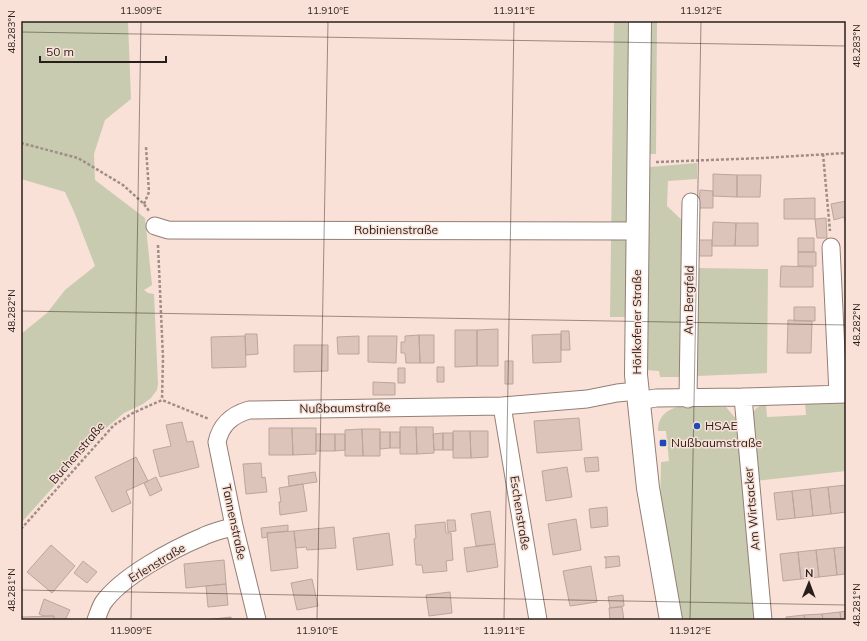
<svg xmlns="http://www.w3.org/2000/svg" width="867" height="641" viewBox="0 0 867 641" font-family="Mulish,sans-serif">
<rect width="100%" height="100%" fill="#fae1d7"/>
<path fill="#c8cbb0" d="M21,21H128L131,99L105,120L94,154L95,180L145,218L152,285L144,290L148,293L154,294L158,384L157,390L151,398L143,404L124,413L106,428L21,523V334L47,313L65,290L95,266L75,214L65,192L21,179Z
M614,21H632L626,317H610Z
M647,21H657L656,154H646Z
M697,163V179L668,181L667,206L685,223L682,377H660L659,371L645,370V173L650,167Z
M698,268L768,269L767,373L697,376Z
M846,400V471L756,481L750,418C754,410 757,406 766,404L767,417L806,415L805,402Z
M684,406L726,407L737,420L745,516L756,620H677L660,513L661,462L669,461L666,431H658C658,414 669,408 684,406Z"/>
<path fill="#dcc4ba" stroke="#bca59b" d="M713,174L737,175V197L713,196Z
M737,175H761L760,197H737Z
M700,190L713,191V208H699Z
M815,198V219H784V199Z
M846,201V228L844,217L834,220L831,204Z
M826,218L827,238H817L815,219Z
M713,222L736,223L735,246H712Z
M736,223H758V246H735Z
M798,238H814V252H798Z
M698,240H712V256H698Z
M798,252H816V266H798Z
M781,266L813,267V287H780Z
M794,307H815V321H794Z
M788,320L812,321L811,353H787Z
M498,329V366H477V330Z
M455,330H477V366L455,367Z
M561,331H569L570,350H561Z
M245,334H257L258,354L246,355Z
M561,334V362L533,363L532,335Z
M419,335H434V363H420Z
M419,335L420,363H406L405,353H401V342H405V336Z
M245,336L246,367L212,368L211,337Z
M359,336V354H338L337,337Z
M368,336H397L396,363L368,362Z
M294,345H328V371L294,372Z
M505,361H513V384H505Z
M437,367H444V382H437Z
M398,368H405V383H398Z
M373,382L395,383V395H373Z
M579,418L582,450L537,453L534,421Z
M182,422L187,442L193,441L199,467L160,477L153,450L171,446L166,425Z
M400,427H416L417,454H400Z
M416,427H433L434,453L417,454Z
M269,428H292L293,455H269Z
M292,428H316V454L293,455Z
M362,429H380V456H363Z
M362,429L363,456H345V430Z
M453,431H470L471,458H453Z
M470,431H488V457L471,458Z
M380,432H390V448L380,449Z
M390,432H400V448H390Z
M443,433H453V450H443Z
M443,433V450H434L433,434Z
M316,434H335V451H316Z
M335,434H345V450L335,451Z
M136,457L148,481L126,491L131,503L112,512L95,477Z
M598,457L599,471L586,472L584,458Z
M261,463L262,478L265,477L267,492L246,494L243,464Z
M567,467L572,497L546,501L542,471Z
M315,472L317,482L289,486L288,476Z
M156,477L162,490L150,496L144,483Z
M303,484L307,511L280,515L279,502H281L279,488Z
M846,485V512L831,514L828,487Z
M828,487L831,514L813,516L810,489Z
M810,489L813,516L795,518L792,491Z
M792,491L795,518L777,520L774,493Z
M607,507L608,526L591,528L589,509Z
M490,511L495,544L476,546L471,514Z
M576,519L581,550L553,555L548,524Z
M447,520H455L456,531L448,532Z
M445,522L446,533H451L453,560L446,561L447,571L423,573L422,565H416L414,539L416,538L415,525Z
M288,525V531L267,533L268,537L262,538L261,528Z
M334,527L336,548L307,550L306,547L296,548L294,531Z
M294,531L298,568L271,571L267,533Z
M389,533L393,565L357,570L353,538Z
M495,544L498,567L467,572L464,548Z
M51,545L75,566L52,593L27,572Z
M846,547V574L837,575L834,548Z
M834,548L837,575L819,577L816,550Z
M816,550L819,577L801,579L798,552Z
M798,552L801,579L783,581L780,554Z
M619,556L620,566L605,568L606,567V558L604,557Z
M224,560L226,584L186,588L184,564Z
M83,561L97,572L87,583L74,573Z
M591,566L597,602L570,606L563,571Z
M312,579L318,606L297,610L291,583Z
M226,584L228,605L208,607L206,586Z
M450,592L452,613L429,616L426,595Z
M623,595L624,606L609,608L610,607L608,597Z
M44,599L70,610L65,620H54V616H44L39,614Z
M622,607L624,620H610L609,608Z
M846,611V620H841L840,612Z
M840,612L841,620H823L822,614Z
M822,614L823,620H805L804,615Z
M804,615L805,620H787L786,617Z
M54,616V620H21V617Z
M231,617V620H205Z"/>
<g fill="none" stroke-linecap="round" stroke-linejoin="round">
<defs>
<path id="street" d="M155,226L168,230L637,231
M831,247L838,394
M743,397L763,620
M688,399L691,202
M638,401L656,398L743,397L846,394
M502,406L538,620
M96,620C98,615 100,608 103,603C121,577 173,549 202,537C212,532 223,530 234,526
M257,620L234,526L217,442C221,424 232,415 249,410L502,406L587,399L617,393L637,391"/>
<path id="secondary" d="M640,21L636,375L648,488L671,620"/>
</defs>
<use href="#street" stroke="#947e75" stroke-width="19"/>
<use href="#secondary" stroke="#947e75" stroke-width="24"/>
<path stroke="#a08e86" stroke-width="2.5" stroke-dasharray="3 2" stroke-linecap="butt" d="M21,143L78,158L123,185L144,204L149,211
M823,154L830,231
M656,162L763,158L846,153
M144,204L149,192L146,147
M158,245L163,358L162,400
M21,529L114,425L133,413L162,400L209,419"/>
<use href="#street" stroke="#fff" stroke-width="17"/>
<use href="#secondary" stroke="#fff" stroke-width="22"/>
</g>
<path fill="none" stroke="#281f1b" stroke-width="1" stroke-opacity="0.45" d="M21,32L846,46M21,311L846,325M21,590L846,605M131,620L141,21M317,620L328,21M504,620L514,21M690,620L701,21"/>
<g fill="#1d4ab7" stroke="#fae1d7" stroke-width="1.5">
<circle cx="697" cy="426" r="4"/>
<rect x="659" y="439" width="8" height="8" rx="2"/>
</g>
<g text-anchor="middle" stroke-width="3" stroke-linejoin="round" paint-order="stroke">
<g font-size="12" fill="#281f1b" stroke="#fae1d7">
<text x="396" y="234">Robinienstraße</text>
<text transform="translate(689 300) rotate(-89)" y="4">Am Bergfeld</text>
<text transform="translate(637 322) rotate(-90)" y="4">Hörlkofener Straße</text>
<text transform="translate(345 408) rotate(-1)" y="4">Nußbaumstraße</text>
<text transform="translate(77 453) rotate(-49)" y="4">Buchenstraße</text>
<text transform="translate(752 509) rotate(-95)" y="4">Am Wirtsacker</text>
<text transform="translate(520 513) rotate(81)" y="4">Eschenstraße</text>
<text transform="translate(234 522) rotate(78)" y="4">Tannenstraße</text>
<text transform="translate(157 563) rotate(-31)" y="4">Erlenstraße</text>
</g>
<g font-size="12" fill="#281f1b" stroke="#fae1d7" text-anchor="start">
<text x="705" y="430">HSAE</text>
<text x="671" y="447">Nußbaumstraße</text>
</g>
</g>
<rect width="867" height="641" fill="none" stroke="#fae1d7" stroke-width="44"/>
<g transform="translate(809 583) rotate(1)" stroke="#fae1d7" stroke-width="3" paint-order="stroke">
<path d="M0-3L7 15L0 10L-7 15Z" fill="#281f1b"/>
<text y="-6" font-size="11" font-weight="bold" text-anchor="middle" fill="#281f1b">N</text>
</g>
<path d="M40 56v6h126v-6" fill="none" stroke="#281f1b" stroke-width="2"/>
<text x="46" y="56" font-size="12" fill="#281f1b" stroke="#fae1d7" stroke-width="3" paint-order="stroke">50 m</text>
<rect x="22" y="22" width="823" height="597" fill="none" stroke="#281f1b" stroke-width="1.5"/>
<g font-size="10" text-anchor="middle" fill="#281f1b">
<text x="141" y="14">11.909°E</text>
<text x="328" y="14">11.910°E</text>
<text x="514" y="14">11.911°E</text>
<text x="701" y="14">11.912°E</text>
<text transform="translate(11 32) rotate(-90)" y="4">48.283°N</text>
<text transform="translate(856 46) rotate(-90)" y="4">48.283°N</text>
<text transform="translate(11 311) rotate(-90)" y="4">48.282°N</text>
<text transform="translate(856 325) rotate(-90)" y="4">48.282°N</text>
<text transform="translate(11 590) rotate(-90)" y="4">48.281°N</text>
<text transform="translate(856 605) rotate(-90)" y="4">48.281°N</text>
<text x="131" y="634">11.909°E</text>
<text x="317" y="634">11.910°E</text>
<text x="504" y="634">11.911°E</text>
<text x="690" y="634">11.912°E</text>
</g>
</svg>
